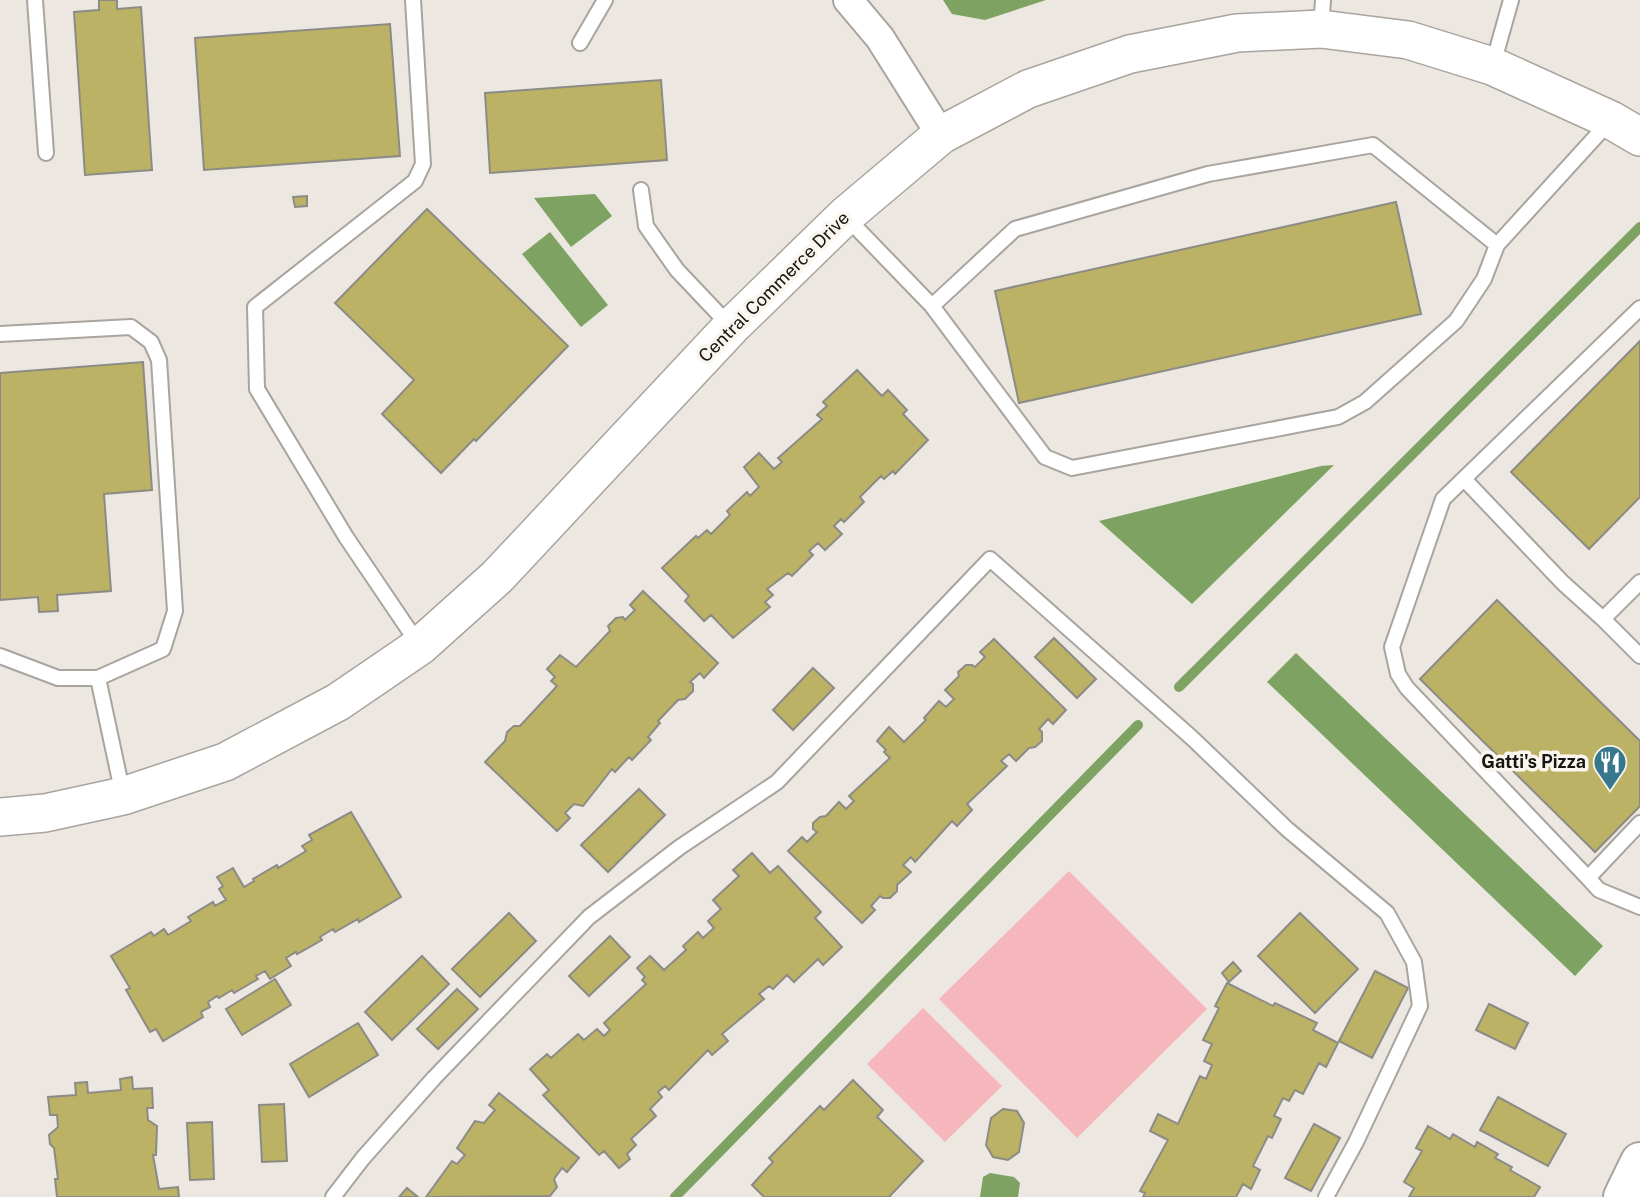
<svg xmlns="http://www.w3.org/2000/svg" width="1640" height="1197" viewBox="0 0 1640 1197" font-family="'Public Sans',sans-serif">
<rect width="100%" height="100%" fill="#ece7e1"/>
<path fill="#f5b7bb" d="M1069,871L1207,1009L1077,1138L939,999Z
M923,1008L1002,1086L945,1142L867,1064Z"/>
<path fill="#7da261" d="M943,0H1046L985,20L952,14Z
M595,194L612,216L571,247L534,198Z
M550,232L608,305L581,327L522,254Z
M1334,465L1192,604L1099,521L1321,466Z
M1296,653L1603,946L1575,976L1267,682Z
M990,1173L1014,1177L1020,1183L1018,1197H980L983,1177Z"/>
<g fill="none" stroke-linecap="round" stroke-linejoin="round">
<path stroke="#7da261" stroke-width="10" d="M1179,687L1640,227
M675,1197L1138,725"/>
</g>
<path fill="#bbb265" stroke="#8c8b85" stroke-width="2" d="M99,0H117V9L141,7L152,170L85,175L74,12L99,10Z
M390,24L400,156L204,170L195,38Z
M661,80L667,160L490,173L485,93Z
M307,196V206L295,207L293,197Z
M1396,202L1421,314L1019,403L995,291Z
M427,209L568,346L476,441L474,439L441,473L382,414L414,380L335,303Z
M1640,341V497L1589,549L1511,472Z
M143,362L152,490L104,494L111,591L57,595L58,611L39,612L38,597L0,600V373Z
M857,370L882,396L888,390L907,410L903,414L928,440L895,474L893,471L884,479L881,476L860,497L864,502L844,522L841,519L834,526L842,534L825,550L818,543L809,551L813,555L792,576L788,573L767,589L773,595L765,602L770,607L733,638L711,615L704,621L685,601L689,596L662,568L696,536L698,538L707,530L711,534L730,515L727,511L747,492L750,496L759,487L744,467L759,453L774,469L782,462L778,458L822,419L817,415L827,406L823,402Z
M643,591L718,663L704,678L700,673L690,682L693,684V691L685,699L678,700L658,721L660,723L648,737L651,740L632,760L629,757L615,772L612,769L583,806L574,804L565,813L570,818L557,831L485,762L505,741L507,732L514,726H520L557,686L551,681L555,677L547,669L560,655L576,667L610,631L608,626L616,618L623,617L625,620L635,610L630,605Z
M1497,600L1640,741V806L1595,852L1420,679Z
M1054,638L1096,679L1077,698L1035,657Z
M994,639L1066,710L1053,724L1048,719L1039,729L1042,732V741L1035,747L1029,748L1016,761L1009,754L1001,761L1007,766L967,804L972,810L957,826L952,821L915,862L911,857L903,865L911,872L897,885V891L890,898H883L880,896L871,906L875,910L862,923L788,851L802,837L807,842L817,832L813,829V823L820,817L826,816L839,802L846,809L854,801L849,796L890,758L884,752L886,750L877,741L889,727L904,742L926,720L924,718L939,701L946,707L954,699L945,690L959,676L958,672L966,665H972L975,667L985,657L980,652Z
M813,668L834,688L793,730L773,710Z
M639,789L665,815L608,872L581,845Z
M351,812L401,897L359,922L358,919L335,932L333,929L320,937L322,940L297,954L296,952L286,958L291,966L270,979L265,971L256,976L258,979L234,993L232,990L219,998L217,996L208,1002L210,1007L201,1012L203,1017L163,1041L156,1029L150,1032L126,990L130,988L111,956L151,932L154,936L164,929L168,935L191,921L188,917L213,902L215,906L226,900L219,889L223,886L217,877L233,868L244,887L254,881L253,879L277,865L278,868L306,851L302,846L312,840L309,835Z
M752,853L770,873L778,866L821,912L815,918L842,947L823,965L818,959L794,982L787,975L773,989L769,986L759,994L764,999L722,1034L728,1041L712,1055L708,1050L669,1090L665,1086L658,1092L662,1097L650,1109L656,1116L631,1139L636,1145L627,1154L630,1159L619,1168L604,1151L599,1155L543,1095L549,1090L530,1069L547,1054L551,1058L578,1034L584,1040L597,1029L604,1036L610,1030L604,1023L646,984L642,980L645,977L637,968L650,956L664,970L686,950L683,946L698,932L703,938L714,928L708,921L721,909L713,900L739,876L733,870Z
M509,913L536,941L480,997L452,969Z
M1300,913L1358,969L1315,1013L1258,956Z
M610,936L630,957L589,996L569,976Z
M422,956L449,984L392,1040L365,1012Z
M1233,962L1241,971L1229,982L1222,973Z
M1375,971L1408,988L1372,1058L1339,1041Z
M275,979L291,1005L242,1035L226,1009Z
M1227,983L1273,1006L1275,1003L1317,1023L1313,1030L1338,1043L1326,1067L1319,1063L1303,1094L1295,1090L1289,1101L1283,1098L1274,1116L1281,1119L1272,1138L1268,1136L1253,1166L1260,1170L1251,1189L1243,1184L1236,1197H1143L1145,1193L1140,1191L1168,1140L1150,1131L1158,1114L1178,1124L1200,1076L1206,1079L1212,1065L1204,1061L1212,1044L1203,1040L1219,1008L1215,1006Z
M457,989L478,1009L438,1049L417,1029Z
M1489,1004L1528,1023L1515,1049L1476,1030Z
M358,1023L378,1055L309,1097L290,1064Z
M132,1077L133,1089L152,1088L153,1108H147L148,1120L157,1126L156,1155H153L159,1189L178,1187L179,1197H57L55,1179H58L54,1148L50,1144L49,1135L58,1127L57,1115H50L48,1097L76,1095L75,1083L87,1082L88,1093L121,1090L120,1079Z
M853,1080L883,1110L877,1117L923,1161L889,1197H764L752,1185L773,1162L769,1158L820,1106L824,1110Z
M499,1093L579,1158L567,1172L562,1168L554,1179L557,1187L550,1196L426,1197L452,1161L457,1164L465,1155L457,1148L475,1121L484,1123L495,1110L489,1105Z
M1498,1097L1566,1134L1548,1166L1480,1130Z
M284,1104L287,1161L262,1162L259,1105Z
M1003,1109L1017,1111L1024,1123L1019,1152L1008,1160L993,1157L986,1145L991,1118Z
M212,1122L214,1179L190,1180L187,1123Z
M1314,1124L1340,1138L1311,1191L1285,1178Z
M1428,1126L1450,1139L1453,1134L1475,1147L1477,1142L1498,1154L1495,1158L1512,1167L1510,1170L1540,1187L1534,1197H1409L1414,1188L1404,1182L1422,1151L1416,1148Z
M407,1188L418,1197H399Z"/>
<g fill="none" stroke-linecap="round" stroke-linejoin="round">
<defs>
<path id="service" d="M35,0L46,153
M413,0L423,164L415,181L255,307L257,389L346,537L419,645
M1321,28L1323,0
M580,43L605,0
M1493,64L1511,0
M641,190L646,226L677,270L730,326
M846,217L932,306L1015,229L1208,174L1373,145L1497,245L1610,121
M932,306L1045,457L1072,468L1338,417L1365,402L1456,321L1484,279L1497,245
M1640,308L1443,499L1392,647L1398,674L1407,688L1588,878L1599,890L1640,907
M0,334L131,327L151,342L159,360L175,611L163,649L98,678H58L0,656
M1464,479L1563,583L1603,619
M1640,582L1603,619L1640,656
M98,678L123,795
M1588,878L1640,823
M333,1197L363,1158L434,1078L589,917L680,847L777,782L990,559L1192,738L1287,829L1387,913L1414,962L1420,1006L1356,1142L1326,1197"/>
<path id="minor" d="M848,0L880,38L941,135"/>
<path id="tertiary" d="M0,817L45,813L123,796L225,762L338,702L420,646L497,577L731,327L845,216L941,135L1028,89L1130,54L1237,33L1321,29L1408,40L1492,66L1611,120L1640,137"/>
<path id="secondary" d="M1623,1197L1640,1162"/>
</defs>
<use href="#service" stroke="#a9a49e" stroke-width="18"/>
<use href="#minor" stroke="#a9a49e" stroke-width="32"/>
<use href="#tertiary" stroke="#a9a49e" stroke-width="40"/>
<use href="#secondary" stroke="#a9a49e" stroke-width="42"/>
<use href="#service" stroke="#fff" stroke-width="14"/>
<use href="#minor" stroke="#fff" stroke-width="28"/>
<use href="#tertiary" stroke="#fff" stroke-width="37"/>
<use href="#secondary" stroke="#fff" stroke-width="38"/>
</g>
<defs>
<symbol id="restaurant-pin" viewBox="-11 -11 22 30"><path d="M0 17L-7.5 6A9.5 9.5 0 1 1 7.5 6Z" fill="#38788c" stroke="#faf5ef"/><path d="M-5-6h1v4h1v-4h1v4h1v-4h1v5L-1.5 .5V6h-2V.5L-5-1ZM5-6V6H3V1.5H1.5Q1.5-4 5-6Z" fill="#fff"/></symbol>
</defs>
<g fill-rule="evenodd">
<use href="#restaurant-pin" x="1591" y="743" width="38" height="52"/>
</g>
<g text-anchor="middle" stroke-width="7" stroke-linejoin="round" paint-order="stroke">
<g font-size="18" fill="#171613" stroke="#faf5ef">
<text transform="translate(774 287) rotate(-45)" y="6">Central Commerce Drive</text>
</g>
<g font-size="18" font-weight="bold" fill="#171613" stroke="#faf5ef" text-anchor="end">
<text x="1586" y="768">Gatti's Pizza</text>
</g>
</g>
</svg>
